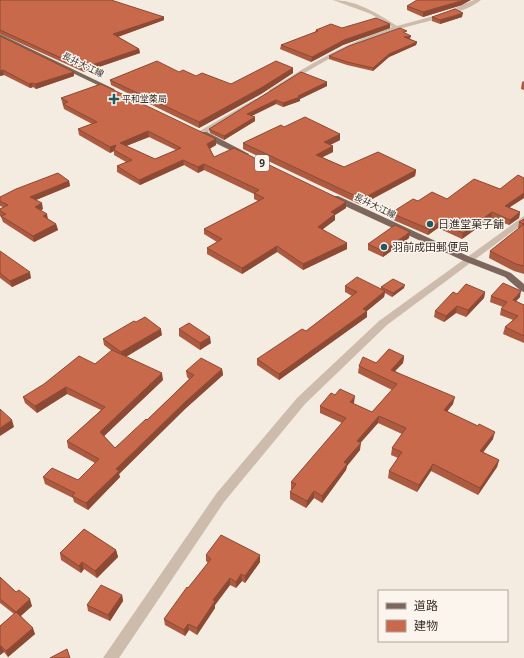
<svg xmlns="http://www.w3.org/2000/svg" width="524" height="658" viewBox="0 0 524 658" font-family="'Noto Sans','Noto Sans JP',sans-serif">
<rect width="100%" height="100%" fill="#f4ebe1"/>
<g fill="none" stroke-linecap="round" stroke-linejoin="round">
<path fill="#cdbbac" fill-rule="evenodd" d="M333,0C356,0 379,14 397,26L441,14L474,0H481C460,17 410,24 384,34C344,48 309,70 273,92H269V90C308,65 348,42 392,27L371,14Z
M255,99L260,100L203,135H200L196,133Z"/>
<path fill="#cdbbac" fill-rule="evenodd" d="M524,216V223L387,325L305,404L224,502L119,658H103L216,494L297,398L379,321Z"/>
<path fill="#7d675c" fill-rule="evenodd" d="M0,34L114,89L115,90L110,91L0,38Z
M201,132H207L249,154L248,156H242L201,136Z
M332,196H338L470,257L511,273L524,284V292L521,291L505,277L464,261L332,200Z"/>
</g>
<path fill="#ac5a40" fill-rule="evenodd" d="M0,0L164,20L118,37L139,49L140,53L84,72L0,34Z
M462,5L423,17L407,10V6Z
M432,17H462L440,24L432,21Z
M342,28H390L343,45L311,62L280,49L281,45L315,32L316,30Z
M406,34L410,39H408L417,42L416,45L389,57L373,71L347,65L329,59V56Z
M0,36L74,72V76L36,89L33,87L30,88L4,75L0,76Z
M293,68V73L261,94L199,128L111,85L110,80L179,72L231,84Z
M301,72L327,86L300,99V101L283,107L276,104L252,116L255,121L224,140L210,133L209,129Z
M524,81V90L521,89L522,82Z
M61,98L216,139V145L210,148L214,157L346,208L335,215V220L322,229L347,249L303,270L277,252L242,274L207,254V248L217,242L204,234V229L258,201L254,199V194L204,170L198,173L184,165L140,185L117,172V166L126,162L114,155V151L110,153L79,135L78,129L92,124L64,109ZM149,137L176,150L155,159L126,146Z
M340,140L330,145L333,146V152L322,157L344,167L416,170L415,176L361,205L243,149V143Z
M524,178V198L509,207L520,212L519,218L509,225L491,218L462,239L438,228L428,235L391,219V213L418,201L447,199L500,189Z
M69,181L70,186L36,200L43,209L41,210L48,219L56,224L58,230L34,242L3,222L1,217L0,216V209L3,207L0,206V197Z
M524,219V274L514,271L489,258L490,251L518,229L519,222Z
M409,238L383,257L368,250V244Z
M0,251L31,278L12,287L0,278Z
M345,286L381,289V287L404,288L392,297L385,293L384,297L367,311V317L279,380L257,365V359L306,331L352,296L345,292Z
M485,292L484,298L466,317L456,313L444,322L434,317L435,311L457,294Z
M491,296L520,297L516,301L524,305V343L503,334L505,327L513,320L500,315L501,309L503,307L490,302Z
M136,322L162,335L126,357L163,380L104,436L115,448L147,420L189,379L187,377L186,371L222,369L223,375L185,409L119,474L120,477L88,510L74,502L73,498L45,484L43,477L78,480L95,463L68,448L67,441L101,410L67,394L37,413L25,403L23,397L95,364L112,351L104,345L103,339Z
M179,329L211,343L200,350L179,336Z
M404,356L403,363L395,371L453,404L447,411L493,439L483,452L499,460L497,467L478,495L431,471L417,492L388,478L389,471L398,458L391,455L392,448L402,434L378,423L360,443V450L347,466L346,470L322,503L314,498L306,508L290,499V492L292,489H291V482L342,423L320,413V406L335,395L354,403V404L372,412L392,390L358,373L359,366Z
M116,550L118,557L97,578L84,569L81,573L61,560L60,553Z
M206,555L260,562L245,583L242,581L236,588L230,585L215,605V608L197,635L189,630L185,636L165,625L164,619L208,563L206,561Z
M0,577L16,592L32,606L21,616L35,634L8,657L4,652L0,655V626L14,614L0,603Z
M122,595L123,601L110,621L88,611L87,605Z"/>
<path fill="#8c4a34" d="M464,0H471L462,5L423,17V12Z
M463,13L462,17L440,24V20Z
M164,17V20L114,38L113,34Z
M390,24V28L343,45L311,62L312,57L344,40Z
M411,36L410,39L403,40L404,37Z
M417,42L416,45L389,57L373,71V68L389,54Z
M139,49L140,53L84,72L83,68Z
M293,68V73L261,94L199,128V122Z
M3,70L4,75L0,76V71Z
M74,72V76L36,89L35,84Z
M327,82V86L300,99V101L283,107V103Z
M32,83L33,87L30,88L29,84Z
M276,100V104L247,118V114Z
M255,117V121L224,140V136Z
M148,131L149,137L121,148L120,143Z
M340,134V140L324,148V142Z
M216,139V145L208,150L207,144Z
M116,145L114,150V151L110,153V147Z
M333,146V152L315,161L316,155Z
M183,160L184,165L140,185L139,180Z
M204,164V170L198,173V167Z
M416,170L415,176L361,205L362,199Z
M69,181L70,186L31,202L30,197Z
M524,193V198L504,211L505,206Z
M346,202V208L335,215V220L318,233V227L331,212Z
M42,203L43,209L36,212L35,207Z
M492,212L491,218L462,239L463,233Z
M520,212L519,218L509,225L510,220Z
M47,214L48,219L43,216Z
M439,222L438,228L428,235L429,229Z
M56,224L58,230L34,242L33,236Z
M410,232L409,238L383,257V251Z
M347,243V249L303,270V264Z
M277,246V252L242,274V268Z
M30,272L31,278L12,287L10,281Z
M405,285L404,288L392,297L393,293Z
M385,291L384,297L363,314L367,311V317L279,380V374Z
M521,291L520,297L511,306L513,300Z
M485,292L484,298L466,317L468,310Z
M457,306L456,313L444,322L446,316Z
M161,329L162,335L122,359L121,352Z
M210,337L211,343L200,350V343Z
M404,356L403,363L390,376L391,370Z
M222,369L223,375L185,409L119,474L120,477L88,510L86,503L116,469L184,403Z
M162,373L163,380L101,439L100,432Z
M66,387L67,394L37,413L35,406Z
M355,396L354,403L349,409L350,402Z
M455,397L453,404L443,417L444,410Z
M379,416L378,423L356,448L357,441Z
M12,420L14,427L0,436V428Z
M495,432L493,439L479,458L480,451Z
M361,443L360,450L347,466L346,470L322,503V496L344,462Z
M499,460L497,467L478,495L480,488Z
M433,464L431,471L417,492L419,485Z
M314,491V498L306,508L307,501Z
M116,550L118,557L97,578L95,571Z
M260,555V562L245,583V576Z
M82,562L84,569L81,573L79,566Z
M241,574L242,581L236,588V582Z
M230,578V585L215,605V608L197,635V628L213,600Z
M122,595L123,601L110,621L108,615Z
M30,599L32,606L18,618L16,612Z
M188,624L189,630L185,636L184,630Z
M33,628L35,634L8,657L6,651Z
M1,646L4,652L0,655V647Z"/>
<path fill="#c8694b" stroke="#8c4a34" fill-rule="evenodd" d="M0,0H111L164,17L113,34L139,49L83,68L0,30Z
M417,0H464L423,12L407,6Z
M455,9L463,13L440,20L432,17Z
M376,18L390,24L344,40L312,57L281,45L318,31L316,30L331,24L342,28Z
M400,28L407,31L403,32L411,36L404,37L417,42L389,54L373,68L347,62L329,56L349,46Z
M0,36L74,72L35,84L32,83L29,84L3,70L0,71Z
M157,61L179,72L183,70L196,76L202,73L231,84L276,61L293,68L261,88L199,122L110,80Z
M301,72L327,82L298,96L300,97L283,103L276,100L247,114L255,117L224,136L209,129Z
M101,84L216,139L207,144L214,157L234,148L346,202L331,212L335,214L318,227L347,243L303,264L277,246L242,268L207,248L222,239L204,229L264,198L254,193L259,190L204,164L198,167L183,160L139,180L117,166L132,160L114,150L116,145L110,147L78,129L97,122L63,104L68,102L61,98ZM148,131L181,148L155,159L120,143Z
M305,117L340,134L324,142L333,146L316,155L344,167L378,152L416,170L362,199L243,143L281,125L284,127Z
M58,173L69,181L30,197L42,203L35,207L47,214L43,216L56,224L33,236L1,216L6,214L0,211V209L8,205L0,201V197L16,189Z
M518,175L524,178V193L505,206L520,212L510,220L492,212L463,233L439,222L429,229L391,213L413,199L418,201L432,192L447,199L474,179L500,189Z
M524,219V224L519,222Z
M524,224V266L516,264L490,251Z
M395,225L410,232L383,251L368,244Z
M0,251L30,272L10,281L0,273Z
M357,277L385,291L363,309L367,311L279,374L257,359L302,329L306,331L357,292L345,286Z
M393,279L405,285L393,293L381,287Z
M503,283L521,291L513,300L524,305V336L505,327L518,316L501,309L507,302L491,296Z
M466,284L485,292L468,310L457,306L446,316L435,311L453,292L457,294Z
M145,317L161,329L121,352L103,339L134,321L136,322Z
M189,323L210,337L200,343L179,329Z
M389,349L404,356L391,370L455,397L444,410L478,426L479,424L495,432L480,451L499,460L480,488L433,464L419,485L389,471L402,452L392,448L406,428L379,416L357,441L361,443L344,462L347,464L322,496L314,491L307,501L290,492L296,484L291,482L346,418L320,406L331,393L335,395L340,389L355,396L350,402L372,412L397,384L359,366L363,357L376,363Z
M112,350L162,373L100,432L115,448L146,419L147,420L194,375L186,371L201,358L222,369L184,403L116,469L119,471L86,503L72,496L75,493L43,477L52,468L78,480L99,459L67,441L105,407L66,387L35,406L23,397L44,384L79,356L95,364Z
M0,409L12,420L0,428Z
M84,529L116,550L95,571L82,562L79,566L60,553Z
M221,535L260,555L245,576L241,574L236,582L230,578L213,600L215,601L197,628L188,624L184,630L164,619L187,587L188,588L211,559L206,555Z
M0,577L16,592L19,590L30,599L16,612L0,599Z
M101,585L122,595L108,615L87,605Z
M16,612L33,628L6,651L1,646L0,647V626Z
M67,649L70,658H50Z"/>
<g fill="#1f5a5e" stroke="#fbf5ee" stroke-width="1.5">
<path d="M112 93h4v4h4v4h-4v4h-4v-4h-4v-4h4z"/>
<circle cx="430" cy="224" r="4"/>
<circle cx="384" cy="247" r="4"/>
</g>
<g text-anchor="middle" stroke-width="3" stroke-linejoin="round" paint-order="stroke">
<g font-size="9" fill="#3b302b" stroke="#fbf5ee">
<text transform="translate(83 65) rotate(26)" y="3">長井大江線</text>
<text transform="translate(375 206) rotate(26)" y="3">長井大江線</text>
</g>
<g font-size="9" fill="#3b302b" stroke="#fbf5ee" text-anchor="start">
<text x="122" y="102">平和堂薬局</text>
</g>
<rect fill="#fbf5ee" stroke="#756b66" stroke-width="1" x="255" y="155" width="14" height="16" rx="3"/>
<g font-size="10" font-weight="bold" fill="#3b302b">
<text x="262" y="167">9</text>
</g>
<g font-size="11" fill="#3b302b" stroke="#fbf5ee" text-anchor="start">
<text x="438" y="228">日進堂菓子舗</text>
<text x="392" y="251">羽前成田郵便局</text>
</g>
</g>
<rect x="378" y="590" width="130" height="52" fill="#fbf5ee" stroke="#aea6a0"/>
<rect x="386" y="603" width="20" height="6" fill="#7d675c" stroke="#aea6a0"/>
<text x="414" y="610" font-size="12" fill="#3b302b">道路</text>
<rect x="386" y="620" width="20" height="12" fill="#c8694b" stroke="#aea6a0"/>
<text x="414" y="630" font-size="12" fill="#3b302b">建物</text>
</svg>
